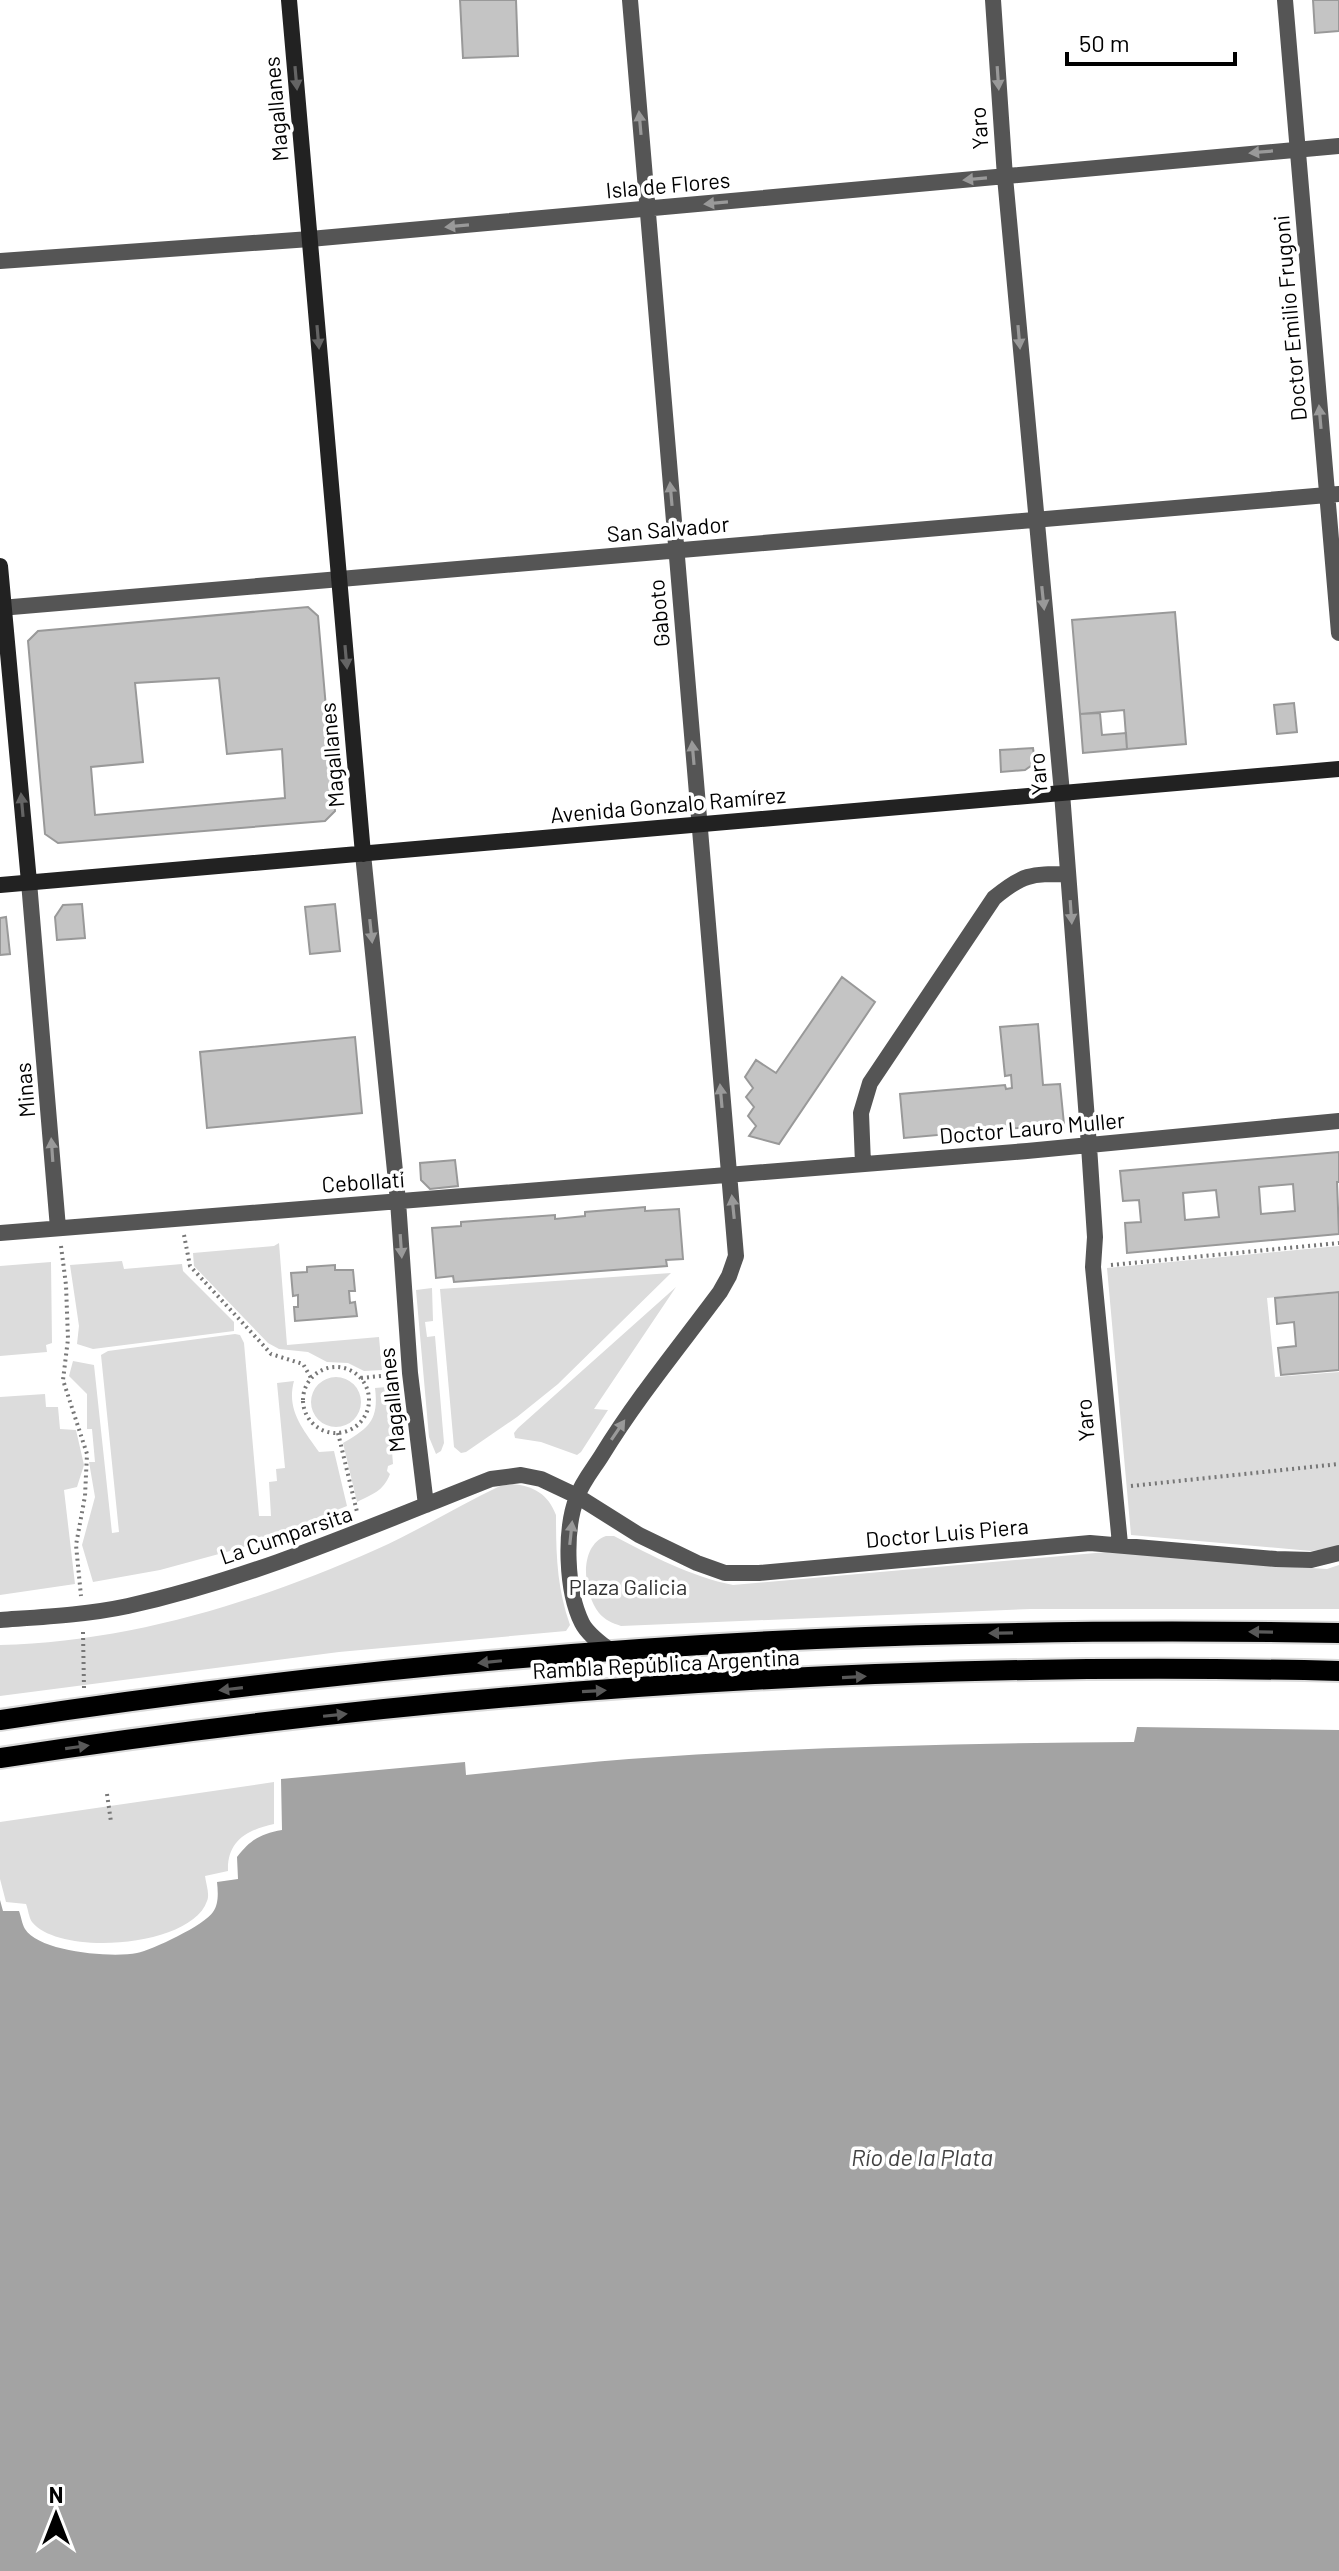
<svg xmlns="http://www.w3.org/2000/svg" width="1339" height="2571" viewBox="0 0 1339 2571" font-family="Barlow,sans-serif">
<rect width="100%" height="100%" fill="#fff"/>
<path fill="#dcdcdc" d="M279,1243L287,1345L379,1337L382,1370L364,1371L348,1363L327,1362L308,1352L279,1349L268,1343L194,1266L193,1253L274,1246Z
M1339,1246V1291L1267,1298L1275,1377L1339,1372V1547L1311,1551L1131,1535L1107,1268Z
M122,1261L124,1269L182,1264L183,1271L234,1322V1331L93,1349L77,1344L79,1326L70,1265Z
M51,1262L52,1343L46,1345L47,1352L0,1356V1266Z
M671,1273L558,1384L517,1417L466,1452L461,1453L454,1447L440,1289Z
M676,1287L594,1409L608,1410L581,1452L577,1455L541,1442L515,1438L514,1433L518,1428Z
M432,1288L433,1321L425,1322L427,1337L435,1336L444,1443L441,1451L436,1454L429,1437L416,1290Z
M235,1334L240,1335L244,1343L259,1516H271L269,1482L277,1481L276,1469L285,1468L277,1383L294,1381C286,1410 303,1429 319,1452L334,1451L347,1506L241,1548L160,1570L93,1582L82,1545L95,1497L89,1462H95L92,1429H87V1394L69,1376L73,1361L94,1365L112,1533L119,1532L101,1355L108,1351Z
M311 1402a25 25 0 1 1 50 0a25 25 0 1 1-50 0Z
M387,1387L393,1464L388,1466L387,1471L390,1474C383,1492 372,1494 357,1502L343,1443C369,1428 379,1420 375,1388Z
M45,1394L46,1407H58L60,1429L76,1430L84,1465L77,1487L64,1490L75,1584L0,1595V1397Z
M512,1484C534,1486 548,1494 556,1515C556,1555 557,1588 570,1625L566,1631L339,1652L0,1696V1645C128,1642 258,1602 375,1550C418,1531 458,1506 500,1486Z
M606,1536H614C652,1556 692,1577 733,1585L1107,1552L1294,1567L1327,1569L1339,1565V1609H1030L621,1626C612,1623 605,1620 599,1613C583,1593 578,1546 606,1536Z
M274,1782V1824C247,1830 227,1841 228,1871L205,1876C206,1884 210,1894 207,1901C192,1947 60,1957 32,1922C29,1918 28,1909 26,1904L6,1902L0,1879V1822Z"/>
<path fill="#a3a3a3" d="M1137,1727L1339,1730V2571H0V1900L3,1911H19C21,1916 22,1924 25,1929C39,1952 112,1958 137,1953C152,1950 205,1925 213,1912C219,1904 218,1892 217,1882L238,1879L237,1857C250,1840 260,1834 282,1830L281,1779L465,1762L466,1775C520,1770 575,1763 629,1759C797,1747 966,1743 1134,1742Z"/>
<path fill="#c4c4c4" stroke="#999" stroke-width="2" fill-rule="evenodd" d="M460,0H516L518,56L463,58Z
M1313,0H1339V31L1315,33Z
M308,607L318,616L335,811L325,821L58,843L45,834L28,641L38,631ZM219,678L227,754L282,749L285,798L95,815L91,767L143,762L135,683Z
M1175,612L1186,744L1127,749L1124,710L1080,714L1072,620Z
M1294,703L1297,732L1277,734L1274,705Z
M1100,713L1102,735L1126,733L1127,749L1083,753L1080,714Z
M1033,748L1035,763L1025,770L1001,772L1000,750Z
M82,904L85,938L57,940L55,917L63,905Z
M335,904L340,951L310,954L305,907Z
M6,917L10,954L0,955V918Z
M842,977L875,1002L779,1144L749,1136L756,1126L748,1116L754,1107L746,1097L753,1088L745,1077L756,1060L776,1073Z
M1038,1024L1043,1085L1060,1084L1064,1124L904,1138L900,1094L1005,1085L1006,1089L1012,1088L1011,1075L1005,1076L1000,1027Z
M355,1037L362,1113L207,1128L200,1052Z
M1339,1152V1182H1337L1339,1234L1127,1253L1125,1223L1141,1222L1139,1200L1123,1201L1120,1171ZM1293,1184L1295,1211L1261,1214L1259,1187ZM1216,1190L1219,1217L1185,1220L1183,1193Z
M455,1160L458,1186L430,1189L421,1180L420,1163Z
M645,1207V1211L679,1209L683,1259L666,1260L667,1266L454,1282L453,1276L436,1278L432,1228L461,1226V1222L555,1215V1219L585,1216V1212Z
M335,1265V1270H353L355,1291H349L350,1303L355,1302L357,1316L295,1321L294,1307H298V1295L293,1296L291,1273L307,1272V1267Z
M1339,1292V1370L1281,1375L1278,1348L1296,1346L1294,1322L1277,1324L1275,1298Z"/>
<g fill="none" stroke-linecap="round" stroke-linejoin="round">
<defs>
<path id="primary" d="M0,1720C317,1672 647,1641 968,1634C1091,1631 1215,1631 1339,1633
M0,1758C440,1691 894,1660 1339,1671"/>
</defs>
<use href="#primary" stroke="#dbdbdb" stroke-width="24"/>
<path stroke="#777" stroke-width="4" stroke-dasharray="2 4" stroke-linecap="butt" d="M184,1235L190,1266L264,1346L271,1354L303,1364L311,1378
M61,1246L66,1285L68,1339L63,1380L87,1454L85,1496L76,1545L81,1596
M1111,1265L1339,1243
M303 1400a33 33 0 1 1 66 0a33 33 0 1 1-66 0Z
M361,1378L391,1375
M338,1433L357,1512
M1131,1486L1339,1464
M83,1632L84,1688
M107,1794L111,1822"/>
<path stroke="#555" stroke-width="16" d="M993,0L1005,177L1062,793L1089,1146L1095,1237L1093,1267L1120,1544
M1285,0L1339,633
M0,261L310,239L1339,146
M0,608L1339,494
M363,854L398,1201L410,1373L426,1505
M29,882L58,1228
M863,1164L861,1113L870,1083L994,898C1023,874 1030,874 1068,874
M0,1233L1027,1151L1339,1121
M0,1620C42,1617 86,1615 128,1606C254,1578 371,1526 491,1479L521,1475L541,1479L577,1496L639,1535L697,1563L725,1573H759L1090,1543L1276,1559L1311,1560L1339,1553
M612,1652C602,1644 588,1635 582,1623C566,1591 564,1530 577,1497C582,1482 594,1468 602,1455C637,1398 680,1346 720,1292L729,1276L736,1256L630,0"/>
<path stroke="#222" stroke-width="16" d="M289,0L363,854
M0,566L29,882
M0,885L1339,769"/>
<use href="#primary" stroke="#000" stroke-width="20"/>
</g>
<defs><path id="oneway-solid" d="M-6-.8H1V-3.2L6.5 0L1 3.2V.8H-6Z" transform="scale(2)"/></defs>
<g fill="#646464">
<use href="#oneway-solid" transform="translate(296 78) rotate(85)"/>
<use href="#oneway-solid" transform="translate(318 337) rotate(85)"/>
<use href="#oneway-solid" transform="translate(346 657) rotate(85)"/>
<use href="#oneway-solid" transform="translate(22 805) rotate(-95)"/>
</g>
<g fill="#999">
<use href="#oneway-solid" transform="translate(998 78) rotate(86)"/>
<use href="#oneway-solid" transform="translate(640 123) rotate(-95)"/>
<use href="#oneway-solid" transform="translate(1261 152) rotate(175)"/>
<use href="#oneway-solid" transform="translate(975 179) rotate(175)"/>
<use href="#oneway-solid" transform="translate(716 203) rotate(175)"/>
<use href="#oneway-solid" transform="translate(457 226) rotate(175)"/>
<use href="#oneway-solid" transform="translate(1019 337) rotate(85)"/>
<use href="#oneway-solid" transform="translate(1320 417) rotate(-95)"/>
<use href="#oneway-solid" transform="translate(671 494) rotate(-95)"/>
<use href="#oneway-solid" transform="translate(1043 598) rotate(84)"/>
<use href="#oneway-solid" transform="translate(693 753) rotate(-95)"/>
<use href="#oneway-solid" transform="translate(1071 912) rotate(86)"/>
<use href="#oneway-solid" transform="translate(371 931) rotate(84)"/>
<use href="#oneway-solid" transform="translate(721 1096) rotate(-95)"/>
<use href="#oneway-solid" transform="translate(52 1150) rotate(-94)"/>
<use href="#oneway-solid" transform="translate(733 1207) rotate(-96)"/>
<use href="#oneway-solid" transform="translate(401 1246) rotate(86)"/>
<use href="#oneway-solid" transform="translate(618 1430) rotate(-56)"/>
<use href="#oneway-solid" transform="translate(571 1533) rotate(-84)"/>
</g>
<g fill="#595959">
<use href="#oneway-solid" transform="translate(1261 1632) rotate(-179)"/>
<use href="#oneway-solid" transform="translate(1001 1633) rotate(179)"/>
<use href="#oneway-solid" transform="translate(490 1662) rotate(174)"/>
<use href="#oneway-solid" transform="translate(854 1677) rotate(-3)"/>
<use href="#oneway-solid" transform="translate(231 1689) rotate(173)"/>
<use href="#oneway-solid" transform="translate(594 1691) rotate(-3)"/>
<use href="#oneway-solid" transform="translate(335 1715) rotate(-6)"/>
<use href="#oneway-solid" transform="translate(77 1747) rotate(-8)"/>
</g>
<g text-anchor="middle" stroke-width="7" stroke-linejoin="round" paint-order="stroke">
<g font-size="22" fill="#000" stroke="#fff">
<text transform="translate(276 109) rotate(-95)" y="8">Magallanes</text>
<text transform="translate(979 128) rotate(-94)" y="8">Yaro</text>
<text transform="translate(668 185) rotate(-5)" y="8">Isla de Flores</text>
<text transform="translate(1290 318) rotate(-95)" y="8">Doctor Emilio Frugoni</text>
<text transform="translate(668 529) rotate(-5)" y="8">San Salvador</text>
<text transform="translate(659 613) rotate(-95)" y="8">Gaboto</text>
<text transform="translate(332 755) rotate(-95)" y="8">Magallanes</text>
<text transform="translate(1038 774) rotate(-95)" y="8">Yaro</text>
<text transform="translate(668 805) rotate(-5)" y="8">Avenida Gonzalo Ramírez</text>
<text transform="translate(25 1090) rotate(-95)" y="8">Minas</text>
<text transform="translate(1032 1128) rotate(-5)" y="8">Doctor Lauro Muller</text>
<text transform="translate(363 1182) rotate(-4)" y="8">Cebollatí</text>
<text transform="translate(392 1400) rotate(-96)" y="8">Magallanes</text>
<text transform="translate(1085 1420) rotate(-95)" y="8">Yaro</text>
<text transform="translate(947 1533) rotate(-5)" y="8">Doctor Luis Piera</text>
<text transform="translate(286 1535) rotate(-19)" y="8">La Cumparsita</text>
<text transform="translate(666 1664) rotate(-3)" y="8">Rambla República Argentina</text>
</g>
<g font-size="22" fill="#333" stroke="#fff">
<text x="628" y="1595">Plaza Galicia</text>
</g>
<g font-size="24" font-style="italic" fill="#444" stroke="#fff">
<text x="922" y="2166">Río de la Plata</text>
</g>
</g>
<g transform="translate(56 2515)" stroke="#ffffff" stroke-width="6" paint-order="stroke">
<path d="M0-6L14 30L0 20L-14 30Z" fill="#000000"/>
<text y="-12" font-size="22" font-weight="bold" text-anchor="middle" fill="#000000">N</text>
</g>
<path d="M1067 52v12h168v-12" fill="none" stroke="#000000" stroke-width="4"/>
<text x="1079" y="52" font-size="24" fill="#000000" stroke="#ffffff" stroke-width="6" paint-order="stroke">50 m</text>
</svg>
